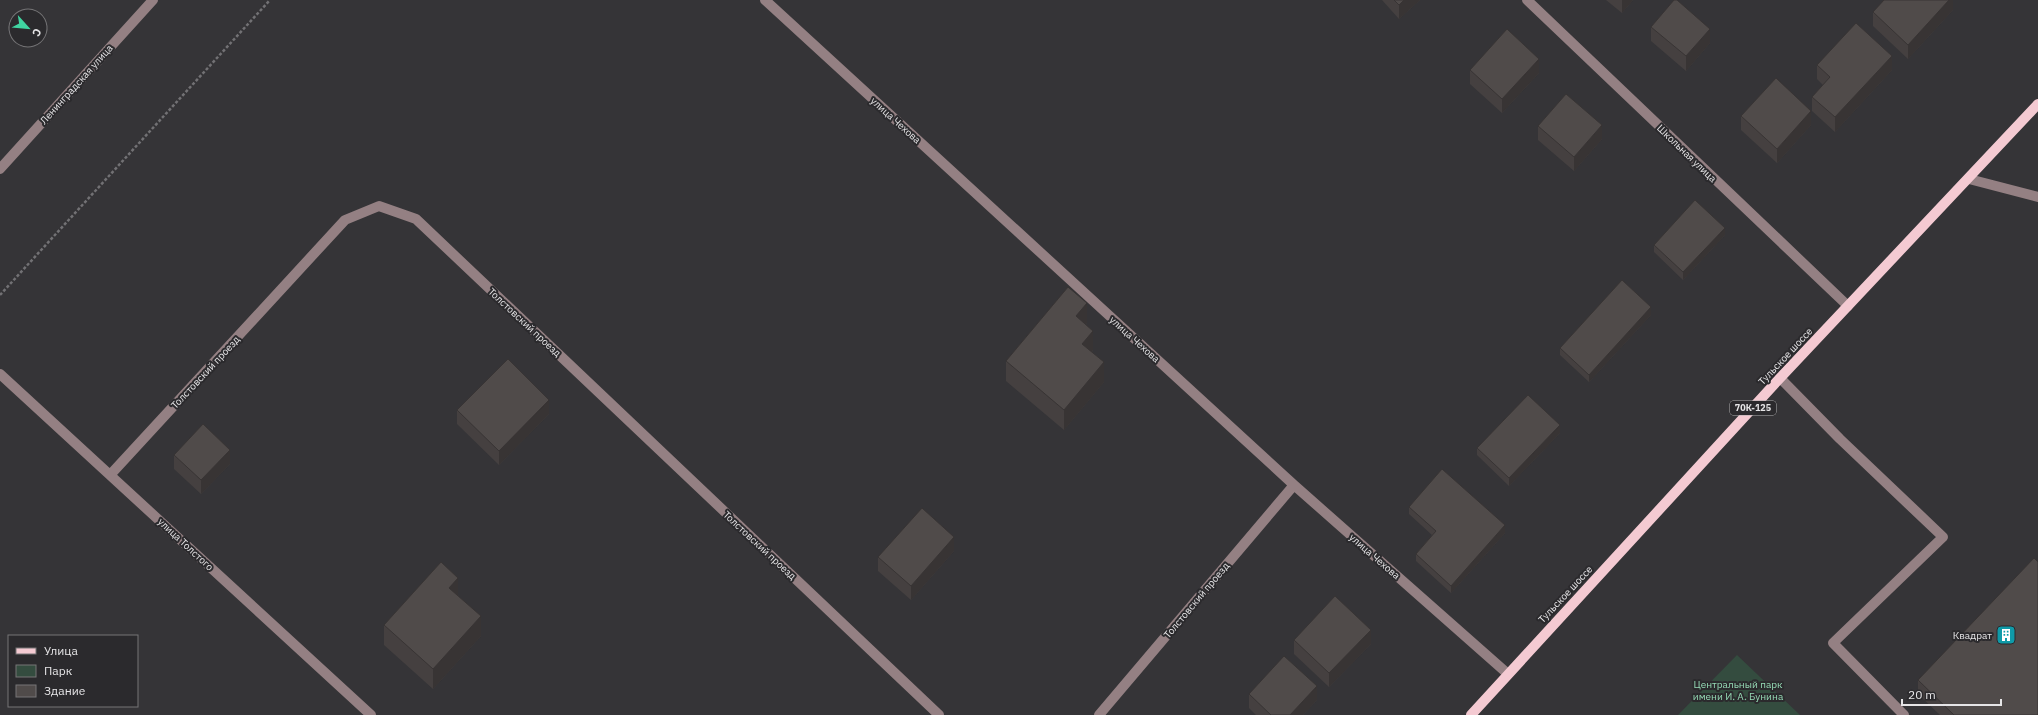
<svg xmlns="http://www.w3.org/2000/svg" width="2038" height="715" viewBox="0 0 2038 715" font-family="'IBM Plex Sans',sans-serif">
<rect width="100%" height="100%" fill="#353437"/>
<path fill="#344c3f" d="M1737,655L1800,715H1678Z"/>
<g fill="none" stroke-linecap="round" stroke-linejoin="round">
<path stroke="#727174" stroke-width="2.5" stroke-dasharray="3 2" stroke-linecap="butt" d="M0,295L270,0"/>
<path stroke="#948083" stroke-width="10" d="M765,0L1294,485L1508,674
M1527,0L1848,306
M0,169L153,0
M1969,179L2038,197
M0,374L371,715
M1780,378L1840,439L1943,537L1833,643L1904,715
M111,474L345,220L379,206L416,219L939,715
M1099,715L1294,485"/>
<path stroke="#f4cad2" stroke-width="10" d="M1471,715L1780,378L2038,104"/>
</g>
<path fill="#454040" d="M1382,0H1420L1399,19Z
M1606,0H1633L1622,13Z
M1953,0V10L1908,59L1873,26V12Z
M1651,27L1710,43L1686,71L1651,41Z
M1817,65L1892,70L1835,132L1812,111V97L1823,85L1817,79Z
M1470,70L1539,73L1502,113L1470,84Z
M1741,116L1811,125L1777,163L1741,130Z
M1538,126L1602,139L1574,171L1538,140Z
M1725,235L1683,280L1654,252V245Z
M1651,315L1589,382L1560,355V348Z
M1087,323L1086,325L1093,350L1092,352L1104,382L1064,430L1006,381V361Z
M457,410L549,414L499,465L457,424Z
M1560,433L1509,486L1477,455V448Z
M174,455L230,464L201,494L174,469Z
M1409,507L1505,533L1451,593L1416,561V554L1432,535L1409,514Z
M954,551L911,600L878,571V557Z
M458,595L481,636L433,689L384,645V625Z
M1294,640L1371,644L1329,687L1294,654Z
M1918,680L2038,715H1940L1918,694Z
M1249,694L1317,700L1303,715H1256L1249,708Z"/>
<path fill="#383434" d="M1404,0H1420L1399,19V5Z
M1622,0H1633L1622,13Z
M1949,0H1953V10L1908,59V45Z
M1710,29V43L1686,71V56Z
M1892,56V70L1835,132V117Z
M1539,59V73L1502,113V99Z
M1811,111V125L1777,163V149Z
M1602,125V139L1574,171V157Z
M1725,228V235L1683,280V272Z
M1087,303V323L1076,336V316Z
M1651,307V315L1589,382V375Z
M1093,331V350L1082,363V344Z
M1104,362V382L1064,430V410Z
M549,400V414L499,465V451Z
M1560,425V433L1509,486V478Z
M230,450V464L201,494V480Z
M1505,525V533L1451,593V586Z
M954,537V551L911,600V586Z
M458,578V598L449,588Z
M481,616V636L433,689V669Z
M1371,630V644L1329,687V673Z
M1317,686V700L1303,715H1290Z"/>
<path fill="#504b4a" stroke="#383434" d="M1394,0H1404L1399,5Z
M1674,0H1677L1710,29L1686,56L1651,27Z
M1884,0H1949L1908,45L1873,12Z
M1856,23L1892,56L1835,117L1812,97L1830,77L1817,65Z
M1507,29L1539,59L1502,99L1470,70Z
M1776,78L1811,111L1777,149L1741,116Z
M1566,94L1602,125L1574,157L1538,126Z
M1695,200L1725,228L1683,272L1654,245Z
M1622,280L1651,307L1589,375L1560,348Z
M1068,287L1087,303L1076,316L1093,331L1082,344L1104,362L1064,410L1006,361Z
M508,359L549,400L499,451L457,410Z
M1528,395L1560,425L1509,478L1477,448Z
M203,424L230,450L201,480L174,455Z
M1442,469L1505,525L1451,586L1416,554L1436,531L1409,507Z
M922,508L954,537L911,586L878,557Z
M2034,558L2038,562V715H1954L1918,680Z
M441,562L458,578L449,588L481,616L433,669L384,625Z
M1335,596L1371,630L1329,673L1294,640Z
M1284,656L1317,686L1290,715H1271L1249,694Z"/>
<defs>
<symbol id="building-square" viewBox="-11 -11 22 22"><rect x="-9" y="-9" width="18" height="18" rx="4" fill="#0f9aa8" stroke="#2b2a2d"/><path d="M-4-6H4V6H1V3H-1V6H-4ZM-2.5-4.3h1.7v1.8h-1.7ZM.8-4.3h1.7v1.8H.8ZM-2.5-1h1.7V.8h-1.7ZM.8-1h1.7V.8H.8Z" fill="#fff"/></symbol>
</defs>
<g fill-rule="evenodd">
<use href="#building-square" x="1995" y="624" width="22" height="22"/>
</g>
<g text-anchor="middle" stroke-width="4" stroke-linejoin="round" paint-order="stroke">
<rect fill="#2b2a2d" stroke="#aeadaf" stroke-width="1" x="1730" y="401" width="46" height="14" rx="3"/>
<g font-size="9" font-weight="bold" fill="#e6e5e7">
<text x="1753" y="411">70К-125</text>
</g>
<g font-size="10" fill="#e6e5e7" stroke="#2b2a2d">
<text transform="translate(76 84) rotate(-48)" y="4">Ленинградская улица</text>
<text transform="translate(896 120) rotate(42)" y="4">улица Чехова</text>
<text transform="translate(1687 153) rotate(44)" y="4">Школьная улица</text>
<text transform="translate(525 322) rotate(43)" y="4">Толстовский проезд</text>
<text transform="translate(1135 339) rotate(42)" y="4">улица Чехова</text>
<text transform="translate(1785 356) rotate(-47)" y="4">Тульское шоссе</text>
<text transform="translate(205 372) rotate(-47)" y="4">Толстовский проезд</text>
<text transform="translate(186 544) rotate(43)" y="4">улица Толстого</text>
<text transform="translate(760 545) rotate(43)" y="4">Толстовский проезд</text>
<text transform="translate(1375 556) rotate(41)" y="4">улица Чехова</text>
<text transform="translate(1565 594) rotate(-47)" y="4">Тульское шоссе</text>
<text transform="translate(1196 600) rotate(-50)" y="4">Толстовский проезд</text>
</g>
<g font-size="10" fill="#e6e5e7" stroke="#2b2a2d" text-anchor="end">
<text x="1992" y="639">Квадрат</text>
</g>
<g font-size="10" fill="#96dbb6" stroke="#2b2a2d">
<text x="1738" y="688">Центральный парк<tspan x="1738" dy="12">имени И. А. Бунина</tspan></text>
</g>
</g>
<rect x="8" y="635" width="130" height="72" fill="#2b2a2d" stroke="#767577"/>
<rect x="16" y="648" width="20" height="6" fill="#f4cad2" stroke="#767577"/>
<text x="44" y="655" font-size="12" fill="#e6e5e7">Улица</text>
<rect x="16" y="665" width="20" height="12" fill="#344c3f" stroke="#767577"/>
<text x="44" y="675" font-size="12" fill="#e6e5e7">Парк</text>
<rect x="16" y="685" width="20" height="12" fill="#504b4a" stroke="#767577"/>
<text x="44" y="695" font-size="12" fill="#e6e5e7">Здание</text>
<g transform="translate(28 28) rotate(117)"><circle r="19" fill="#2b2a2d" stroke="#767577"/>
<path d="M0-3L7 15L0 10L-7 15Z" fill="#40d4a1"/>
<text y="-6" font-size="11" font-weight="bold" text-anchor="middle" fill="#e6e5e7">С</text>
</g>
<path d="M1902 699v6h99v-6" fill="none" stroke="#e6e5e7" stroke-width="2"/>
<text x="1908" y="699" font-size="12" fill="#e6e5e7" stroke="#2b2a2d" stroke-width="3" paint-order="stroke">20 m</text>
</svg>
